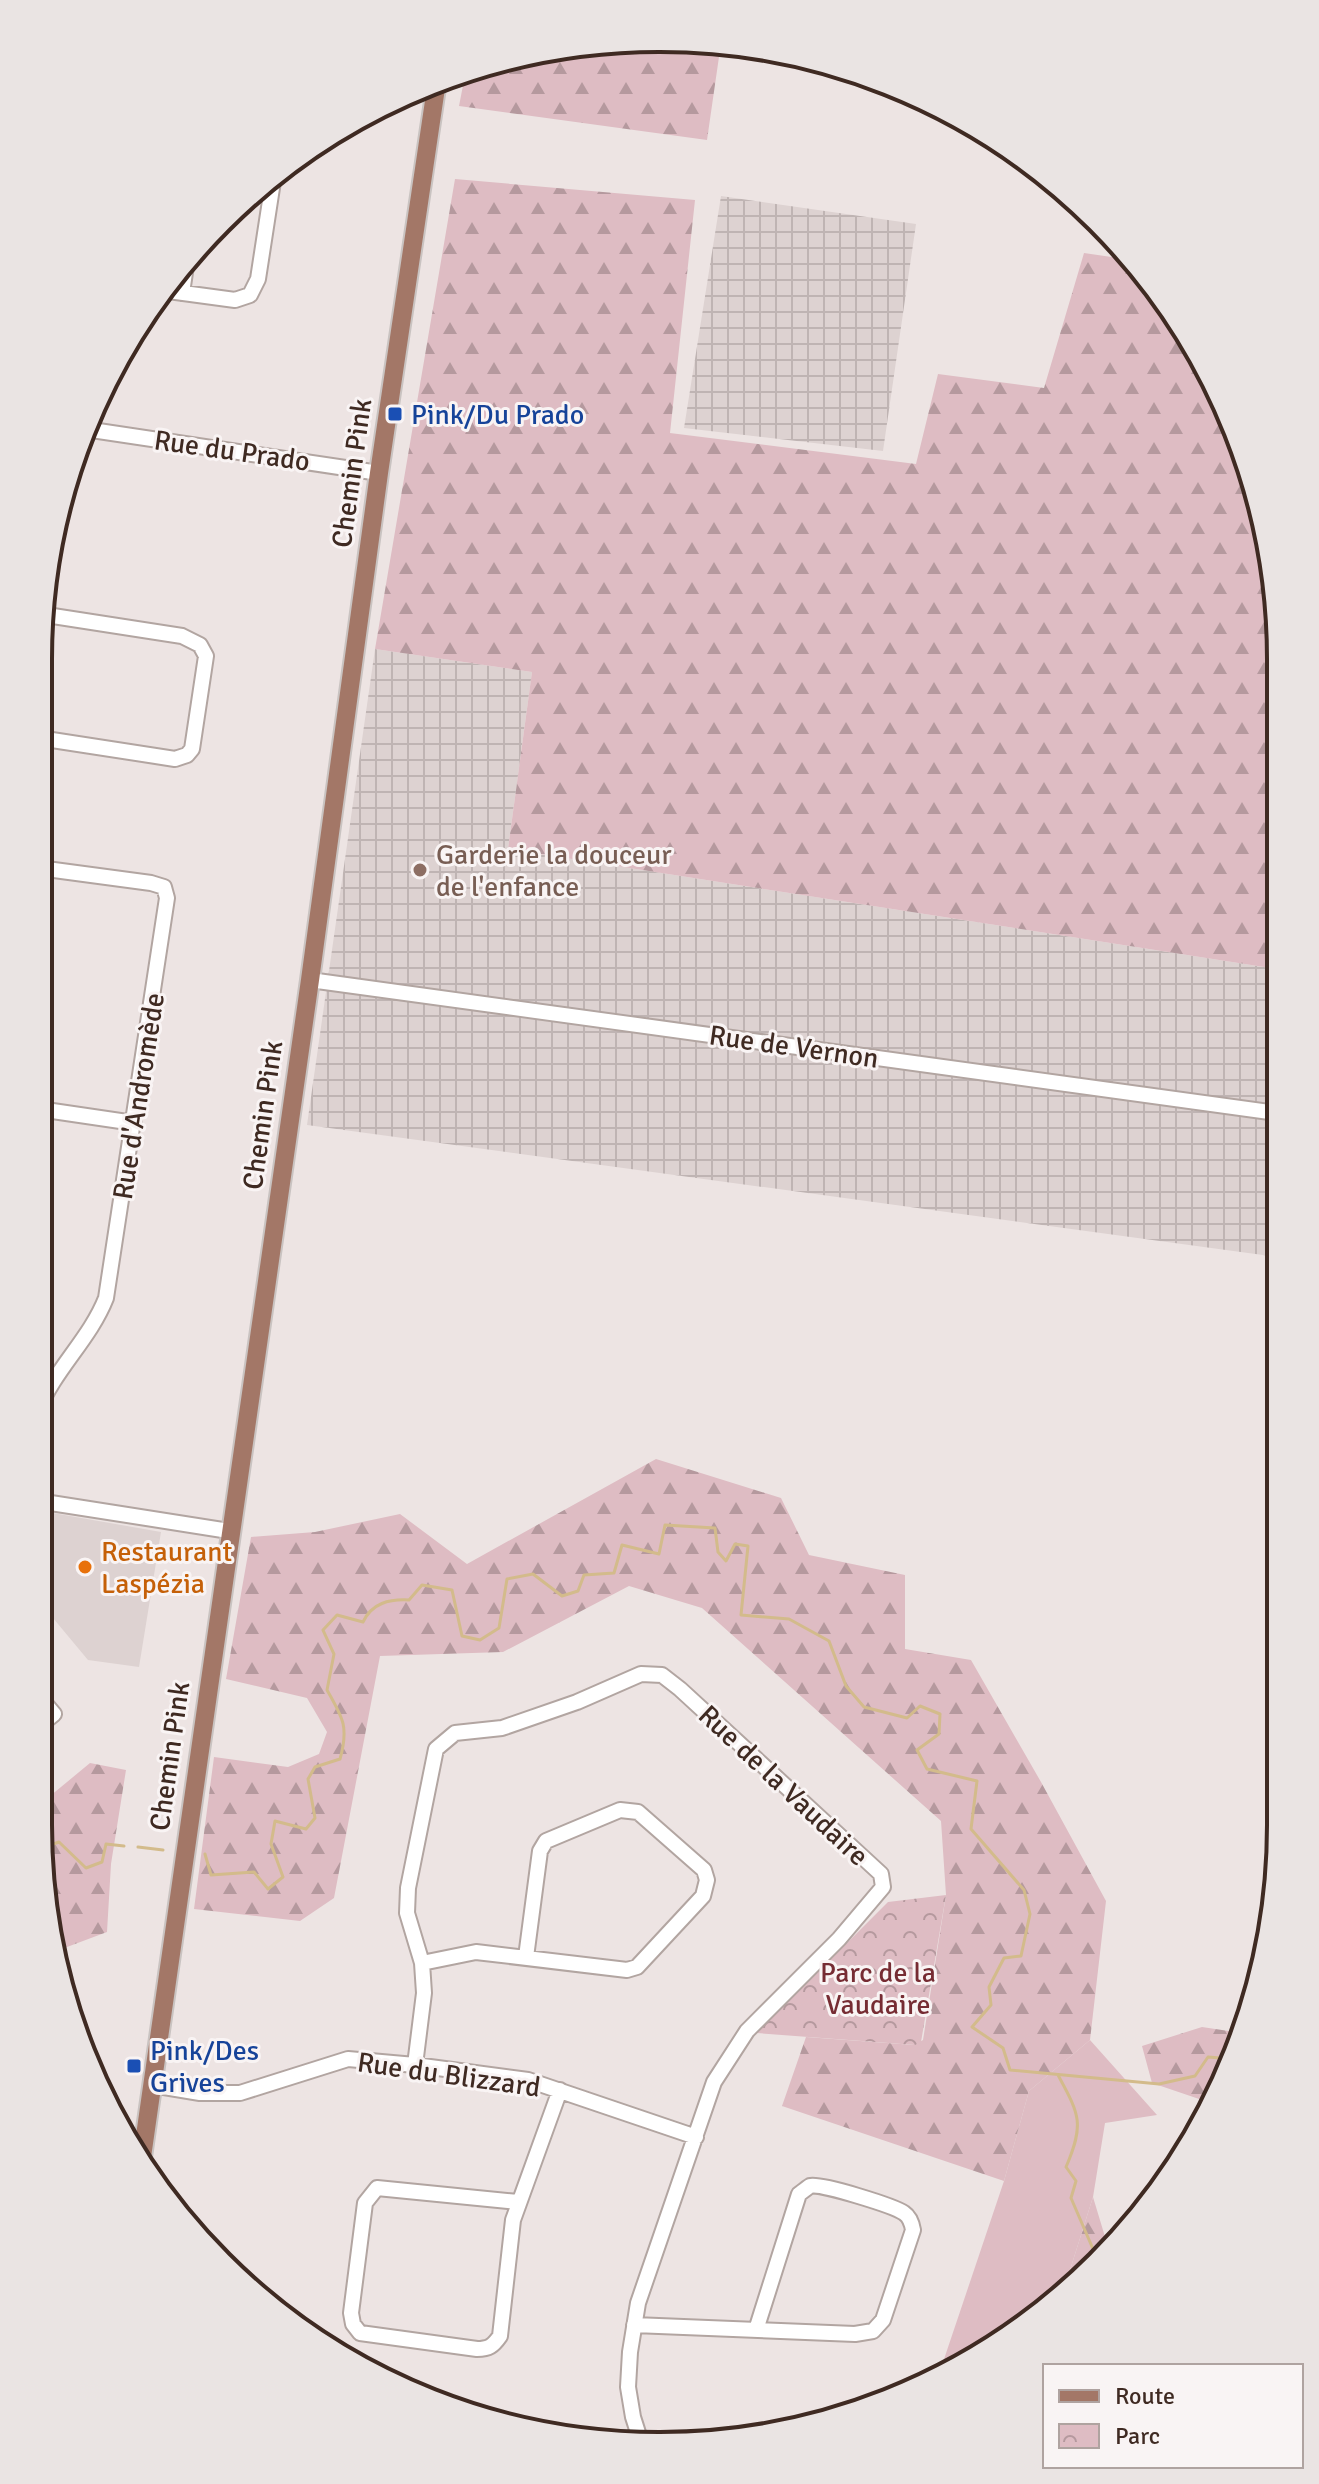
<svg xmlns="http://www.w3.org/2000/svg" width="1319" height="2484" viewBox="0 0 1319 2484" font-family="Signika,sans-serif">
<defs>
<pattern id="industrial-grid" width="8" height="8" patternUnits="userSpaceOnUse" patternTransform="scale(2)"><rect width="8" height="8" fill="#ddd2d1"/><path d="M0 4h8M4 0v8" fill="none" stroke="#bfb4b3"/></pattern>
<pattern id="forest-firs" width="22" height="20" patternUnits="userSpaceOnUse" patternTransform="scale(2)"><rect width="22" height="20" fill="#debcc3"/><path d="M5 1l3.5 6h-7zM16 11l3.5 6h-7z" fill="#b5999e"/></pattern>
<pattern id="park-crowns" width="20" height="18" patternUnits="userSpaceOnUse" patternTransform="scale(2)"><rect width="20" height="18" fill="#debcc3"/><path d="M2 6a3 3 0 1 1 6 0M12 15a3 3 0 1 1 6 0" fill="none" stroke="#b5999e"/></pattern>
</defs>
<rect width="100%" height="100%" fill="#ede4e3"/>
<path fill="#ddd2d1" d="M53,1513L161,1532L139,1667L88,1660L38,1600V1595L44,1591Z"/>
<path fill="url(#industrial-grid)" d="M721,196L916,224L883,451L684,428Z
M375,649L532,672L508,849L1277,969L1278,1257L307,1125Z"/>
<path fill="#debcc3" d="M1090,2040L1157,2115L1105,2123L1093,2197L1064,2289L937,2380L1004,2181L1029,2091Z"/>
<path fill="url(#forest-firs)" d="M701,39L721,43L707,140L459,106L466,70L579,43Z
M455,179L695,200L670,433L916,464L938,374L1044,388L1084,253L1132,260L1153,282L1234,422L1276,578L1277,969L508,849L532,672L375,649Z
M656,1459L781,1498L809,1555L905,1575V1649L971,1660L1041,1782L1106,1901L1090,2040L1029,2091L1004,2181L782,2106L806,2037L914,2045L923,2040L946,1895L941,1821L702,1608L629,1586L503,1652L380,1656L334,1898L300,1921L194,1909L214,1757L288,1767L319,1754L327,1732L307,1698L226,1679L251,1537L315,1532L400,1514L467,1564Z
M90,1763L126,1770L111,1864L107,1932L59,1950L38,1825V1806Z
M1202,2027L1242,2033L1215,2102L1205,2101L1152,2083L1142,2046Z
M1093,2197L1109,2250L1099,2264L1064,2289Z"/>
<path fill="url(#park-crowns)" d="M946,1895L921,2042L915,2045L757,2033L888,1902Z"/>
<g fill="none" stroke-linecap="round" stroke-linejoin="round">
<path stroke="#d3bb8b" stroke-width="3" d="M138,1847L163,1850
M42,1848L59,1842L86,1868L102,1862L106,1844L124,1846
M205,1854L211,1875L254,1872L268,1889L283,1877L271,1844L275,1821L306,1829L315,1818L308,1779L315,1767L340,1759C349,1727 343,1718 327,1690L334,1654L323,1630L337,1615L363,1622C372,1603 389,1599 409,1600L422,1585L452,1590L462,1636L480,1640L499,1628L507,1579L533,1574L562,1596L578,1591L584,1575L614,1573L622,1545L659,1554L665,1525L715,1528L718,1552L726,1561L735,1544L748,1546L741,1615L789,1619L829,1641L846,1686L864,1707L907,1718L920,1706L940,1714L939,1734L917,1750L927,1769L977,1781L971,1829L1024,1890L1030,1914L1021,1956L1004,1958L989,1987L991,2005L972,2027L1003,2048L1010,2070L1159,2084L1195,2076L1208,2057L1232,2059
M1058,2075C1079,2114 1085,2123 1066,2167L1076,2181L1071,2198L1093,2249L1088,2272"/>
<defs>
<path id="minor" d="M161,290L235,300L250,295L258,279L274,175
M182,293L187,259
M85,429L379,473
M39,738L175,759L187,755L192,749L206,656L200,645L182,636L40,614
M310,980L1277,1113
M39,1109L134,1123
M38,1411C54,1370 90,1339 106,1298L167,898L164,887L151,883L39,868
M38,1501L229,1531
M38,1727L54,1714L38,1695
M422,1963L476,1952L627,1970L637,1967L703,1896L707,1880L704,1870L638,1812L620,1810L546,1841L540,1851L526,1957
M415,2065L424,1993L422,1963L407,1913L408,1888L436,1749L455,1733L502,1728L577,1702L641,1674L662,1675L680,1689L881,1874L883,1887L839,1939L747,2031L714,2082L638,2303L630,2352L628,2387L633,2417L640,2439
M152,2085L200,2093H240L348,2059L415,2065L528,2080L696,2137
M518,2202L377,2188L365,2203L351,2313L353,2324L360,2333L477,2349C489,2349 493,2346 500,2336L513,2220L560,2090
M634,2325L855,2334L873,2331L883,2320L913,2230C912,2224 910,2217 904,2213C894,2206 821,2183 810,2186C808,2187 801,2193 799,2194L756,2330"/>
<path id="major" d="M142,2157L310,980L379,473L437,81"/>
</defs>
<use href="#minor" stroke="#b2a5a1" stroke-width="18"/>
<use href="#major" stroke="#c9c3c1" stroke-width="22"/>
<use href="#minor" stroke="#fff" stroke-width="14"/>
<use href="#major" stroke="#a37767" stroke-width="18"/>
</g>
<g fill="#1a4fb4" stroke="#f9f4f4" stroke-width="3">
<rect x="387" y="406" width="16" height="16" rx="4"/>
<rect x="126" y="2058" width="16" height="16" rx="4"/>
</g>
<circle fill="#8d6e63" stroke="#f9f4f4" stroke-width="3" cx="420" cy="870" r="8"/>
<circle fill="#e8710a" stroke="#f9f4f4" stroke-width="3" cx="85" cy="1567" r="8"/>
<g text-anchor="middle" stroke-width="6" stroke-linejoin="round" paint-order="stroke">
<g font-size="28" fill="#164399" stroke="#f9f4f4" text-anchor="start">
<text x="411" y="424">Pink/Du Prado</text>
<text x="150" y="2060">Pink/Des<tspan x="150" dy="32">Grives</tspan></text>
</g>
<g font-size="28" fill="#3f2a22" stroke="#f9f4f4">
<text transform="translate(232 450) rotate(8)" y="10">Rue du Prado</text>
<text transform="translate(351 473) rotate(-82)" y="10">Chemin Pink</text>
<text transform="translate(794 1046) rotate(8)" y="10">Rue de Vernon</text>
<text transform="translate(138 1096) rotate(-81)" y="10">Rue d'Andromède</text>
<text transform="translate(262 1115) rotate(-82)" y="10">Chemin Pink</text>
<text transform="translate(169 1756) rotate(-82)" y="10">Chemin Pink</text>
<text transform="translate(784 1785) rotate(43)" y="10">Rue de la Vaudaire</text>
<text transform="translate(449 2074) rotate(8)" y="10">Rue du Blizzard</text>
</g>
<g font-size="28" fill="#785e54" stroke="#f9f4f4" text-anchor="start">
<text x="436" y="864">Garderie la douceur<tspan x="436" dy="32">de l'enfance</tspan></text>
</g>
<g font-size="28" fill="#c56008" stroke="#f9f4f4" text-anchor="start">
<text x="101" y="1561">Restaurant<tspan x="101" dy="32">Laspézia</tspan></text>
</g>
<g font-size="28" fill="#762c33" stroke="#f9f4f4">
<text x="878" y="1982">Parc de la<tspan x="878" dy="32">Vaudaire</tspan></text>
</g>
</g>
<path d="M0 0H1319V2484H0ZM659 52H660A607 607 0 0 1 1267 659V1825A607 607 0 0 1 660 2432H659A607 607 0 0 1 52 1825V659A607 607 0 0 1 659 52Z" fill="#eae4e3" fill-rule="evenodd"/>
<path fill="none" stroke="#3f2a22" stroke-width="4" d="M659 52H660A607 607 0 0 1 1267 659V1825A607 607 0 0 1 660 2432H659A607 607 0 0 1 52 1825V659A607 607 0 0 1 659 52Z"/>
<rect x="1043" y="2364" width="260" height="104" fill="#f9f4f4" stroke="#afa3a0" stroke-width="2"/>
<rect x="1059" y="2390" width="40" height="12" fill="#a37767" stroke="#afa3a0" stroke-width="2"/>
<text x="1115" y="2404" font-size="24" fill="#3f2a22">Route</text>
<rect x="1059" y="2424" width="40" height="24" fill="url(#park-crowns)" stroke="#afa3a0" stroke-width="2"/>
<text x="1115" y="2444" font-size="24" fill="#3f2a22">Parc</text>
</svg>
